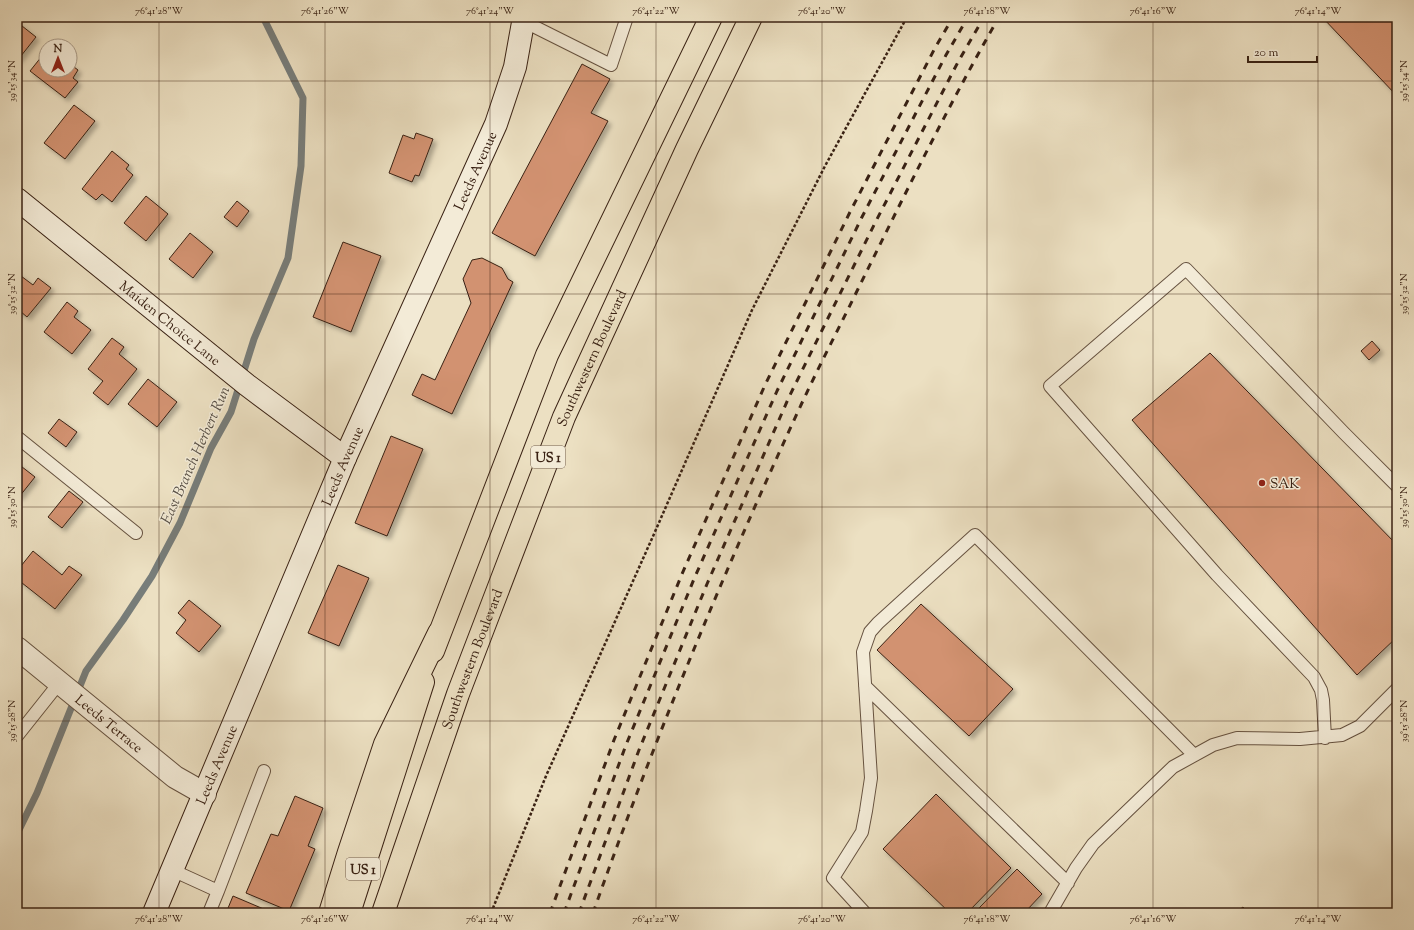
<svg xmlns="http://www.w3.org/2000/svg" width="1414" height="930" viewBox="0 0 1414 930" font-family="'Sorts Mill Goudy',serif">
<defs>
<filter id="shadow"><feDropShadow dx="3.5" dy="3.5" stdDeviation="2" flood-color="#0004"/></filter>
</defs>
<rect width="100%" height="100%" fill="#ece0c2"/>
<filter id="stains"><feTurbulence type="fractalNoise" baseFrequency=".005" numOctaves="4"/><feColorMatrix values="0 0 0 0 .2 0 0 0 0 .09 0 0 0 0 .02 0 0 0 .5 -.17"/></filter>
<radialGradient id="worn" r=".72"><stop offset=".6" stop-color="#630" stop-opacity="0"/><stop offset="1" stop-color="#630" stop-opacity=".3"/></radialGradient>
<g fill="none" stroke-linecap="round" stroke-linejoin="round">
<path stroke="#777d7a" stroke-width="7" d="M17,834L37,793L86,671L123,620L152,576L180,523L211,448L231,412L254,339L288,258L301,166L303,98L263,17"/>
</g>
<path fill="#d29271" stroke="#3a2214" filter="url(#shadow)" d="M1322,17H1397V96Z
M17,22L36,37L17,61Z
M46,51V70H70V64L78,70L73,78L78,82L65,98L30,71Z
M582,64L610,79L591,113L608,121L535,256L492,233Z
M74,105L95,121L65,159L44,143Z
M416,133L433,139L419,176L415,175L412,182L389,173L403,135L414,139Z
M112,151L129,165L126,169L133,175L112,202L102,194L96,200L82,189Z
M146,196L168,214L146,241L124,223Z
M237,201L249,211L237,227L224,217Z
M190,233L213,252L193,278L169,259Z
M343,242L381,256L351,332L313,317Z
M482,258L502,268L508,279L513,282L452,414L412,395L422,374L435,380L471,303L463,279L472,260Z
M17,273L33,285L38,278L51,288L27,317L20,311L17,315Z
M67,302L78,311L74,317L91,330L72,354L44,332Z
M112,338L124,347L119,354L137,369L108,405L93,393L103,381L88,369Z
M1372,341L1380,350L1369,360L1361,351Z
M1210,353L1397,545V637L1357,675L1132,420Z
M148,379L177,402L157,427L128,404Z
M59,419L77,432L66,447L48,433Z
M391,436L423,449L387,536L355,523Z
M17,463L35,477L19,497L17,495Z
M69,491L83,502L62,528L48,517Z
M33,551L62,575L69,566L82,575L55,609L17,579V571Z
M338,565L369,578L339,646L308,633Z
M189,600L221,626L199,652L176,633L186,620L178,613Z
M921,604L1013,689L969,736L877,650Z
M936,794L1011,868L967,913H950L883,849Z
M295,796L323,808L308,846L315,849L289,911L246,893L271,834L278,836Z
M1017,869L1042,894L1026,911L1028,913H983L978,909Z
M233,896L273,913H226Z
M1243,907L1248,913H1235Z"/>
<g fill="none" stroke-linecap="round" stroke-linejoin="round">
<defs>
<path id="lane" d="M523,21L611,65L627,17
M17,437L136,533
M865,686L1068,883
M17,736L60,682
M1325,738L1323,700L1321,690L1314,677L1217,575L1050,386L1186,269L1344,433L1397,486
M172,870L218,891L264,771
M209,913L218,891
M865,913L833,878L862,832L866,811L871,778L863,652L870,632L878,623L975,535L1194,755
M1050,913L1076,868L1093,844L1173,767L1213,745L1237,738L1300,739L1342,735L1360,726L1397,689"/>
<g id="street">
<path id="s1" d="M17,648L175,777L205,794"/>
</g>
<g id="secondary">
<path id="s2" d="M17,199L247,385L345,458"/>
<path id="s3" d="M154,913L345,458L496,124L515,67L524,17"/>
</g>
<g id="primary">
<path d="M433,651L547,355L711,17"/>
<path d="M349,913L423,682"/>
<path id="s4" d="M383,913L458,694L564,417L687,149L751,17"/>
</g>
<path id="highway" d="M330,913L349,852L385,744L439,633"/>
</defs>
<use href="#lane" stroke="#665240" stroke-width="14"/>
<use href="#street" stroke="#665240" stroke-width="24"/>
<use href="#secondary" stroke="#3a2214" stroke-width="24"/>
<use href="#primary" stroke="#3a2214" stroke-width="24"/>
<use href="#highway" stroke="#3a2214" stroke-width="24"/>
<path stroke="#3a2214" stroke-width="2.5" stroke-dasharray="3 2" stroke-linecap="butt" d="M491,913L546,776L654,534L752,310L825,166L907,17"/>
<use href="#lane" stroke="#f3ebd7" stroke-width="12"/>
<use href="#street" stroke="#f3ebd7" stroke-width="22"/>
<use href="#secondary" stroke="#f3ebd7" stroke-width="22"/>
<use href="#primary" stroke="#ece0c2" stroke-width="22"/>
<use href="#highway" stroke="#ece0c2" stroke-width="22"/>
<path stroke="#3a2214" stroke-width="3" stroke-dasharray="7 7" stroke-linecap="butt" d="M550,913L614,740L682,574L765,385L850,212L935,48L953,17
M564,913L626,745L694,579L777,391L862,217L946,55L968,17
M579,913L639,750L707,584L789,397L875,223L958,62L984,17
M593,913C654,740 724,571 801,405C819,366 839,328 858,289C903,198 948,106 999,17"/>
</g>
<path fill="none" stroke="#3a2214" stroke-width="1" stroke-opacity="0.45" d="M159,17V913M325,17V913M490,17V913M656,17V913M822,17V913M987,17V913M1153,17V913M1318,17V913M17,81H1397M17,294H1397M17,507H1397M17,721H1397"/>
<circle fill="#8f2418" stroke="#f3ebd7" stroke-width="1.5" cx="1262" cy="483" r="4"/>
<g text-anchor="middle" stroke-width="3" stroke-linejoin="round" paint-order="stroke">
<g fill="#f3ebd7" stroke="#725e4e" stroke-width="1">
<rect x="531" y="446" width="34" height="22" rx="3"/>
<rect x="346" y="858" width="34" height="22" rx="3"/>
</g>
<g font-size="13" font-weight="bold" fill="#3a2214">
<text x="548" y="462">US 1</text>
<text x="363" y="874">US 1</text>
</g>
<g font-size="14" fill="#3a2214" stroke="#f3ebd7">
<text dy="5" stroke="none"><textPath href="#s3" startOffset="809">Leeds Avenue</textPath></text>
<text dy="5" stroke="none"><textPath href="#s2" startOffset="197">Maiden Choice Lane</textPath></text>
<text dy="5" stroke="none"><textPath href="#s4" startOffset="593">Southwestern Boulevard</textPath></text>
<text dy="5" stroke="none"><textPath href="#s3" startOffset="485">Leeds Avenue</textPath></text>
<text dy="5" stroke="none"><textPath href="#s4" startOffset="269">Southwestern Boulevard</textPath></text>
<text dy="5" stroke="none"><textPath href="#s1" startOffset="119">Leeds Terrace</textPath></text>
<text dy="5" stroke="none"><textPath href="#s3" startOffset="161">Leeds Avenue</textPath></text>
</g>
<g font-size="14" fill="#3a2214" stroke="#f3ebd7" text-anchor="start">
<text x="1270" y="488">SAK</text>
</g>
<g font-size="15" font-style="italic" fill="#585047" stroke="#f3ebd7">
<text transform="translate(195 455) rotate(-66)" y="5">East Branch Herbert Run</text>
</g>
</g>
<rect width="1414" height="930" fill="none" stroke="#ece0c2" stroke-width="44"/>
<g transform="translate(58 58)"><circle r="19" fill="#f3ebd7" stroke="#a99b89"/>
<path d="M0-3L7 15L0 10L-7 15Z" fill="#8f2418"/>
<text y="-6" font-size="11" font-weight="bold" text-anchor="middle" fill="#3a2214">N</text>
</g>
<path d="M1248 56v6h69v-6" fill="none" stroke="#3a2214" stroke-width="2"/>
<text x="1254" y="56" font-size="12" fill="#3a2214" stroke="#f3ebd7" stroke-width="3" paint-order="stroke">20 m</text>
<rect x="22" y="22" width="1370" height="886" fill="none" stroke="#3a2214" stroke-width="1.5"/>
<g font-size="10" text-anchor="middle" fill="#3a2214">
<text x="159" y="14">76°41'28"W</text>
<text x="325" y="14">76°41'26"W</text>
<text x="490" y="14">76°41'24"W</text>
<text x="656" y="14">76°41'22"W</text>
<text x="822" y="14">76°41'20"W</text>
<text x="987" y="14">76°41'18"W</text>
<text x="1153" y="14">76°41'16"W</text>
<text x="1318" y="14">76°41'14"W</text>
<text transform="translate(11 81) rotate(-90)" y="4">39°15'34"N</text>
<text transform="translate(1403 81) rotate(-90)" y="4">39°15'34"N</text>
<text transform="translate(11 294) rotate(-90)" y="4">39°15'32"N</text>
<text transform="translate(1403 294) rotate(-90)" y="4">39°15'32"N</text>
<text transform="translate(11 507) rotate(-90)" y="4">39°15'30"N</text>
<text transform="translate(1403 507) rotate(-90)" y="4">39°15'30"N</text>
<text transform="translate(11 721) rotate(-90)" y="4">39°15'28"N</text>
<text transform="translate(1403 721) rotate(-90)" y="4">39°15'28"N</text>
<text x="159" y="922">76°41'28"W</text>
<text x="325" y="922">76°41'26"W</text>
<text x="490" y="922">76°41'24"W</text>
<text x="656" y="922">76°41'22"W</text>
<text x="822" y="922">76°41'20"W</text>
<text x="987" y="922">76°41'18"W</text>
<text x="1153" y="922">76°41'16"W</text>
<text x="1318" y="922">76°41'14"W</text>
</g>
<rect width="100%" height="100%" filter="url(#stains)"/>
<rect width="100%" height="100%" fill="url(#worn)"/>
</svg>
